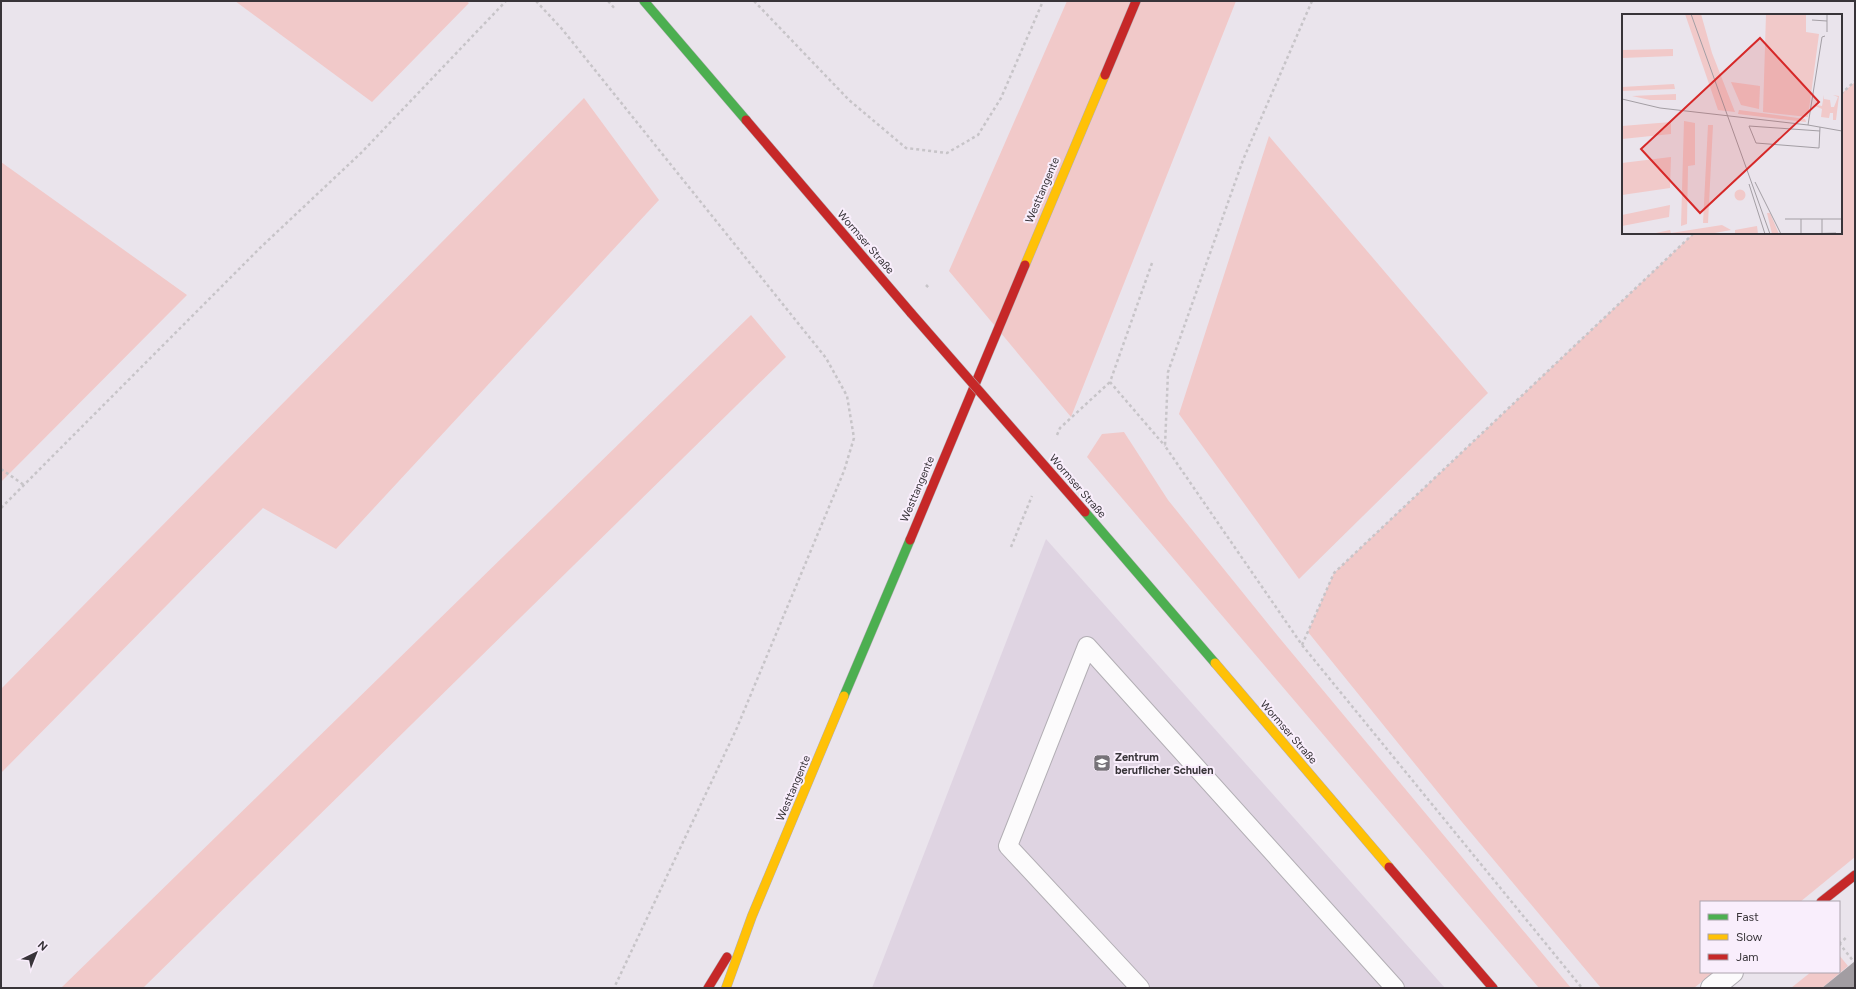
<svg xmlns="http://www.w3.org/2000/svg" width="1856" height="989" viewBox="0 0 1856 989" font-family="Figtree,sans-serif">
<rect width="100%" height="100%" fill="#eae4ec"/>
<path fill="#dfd4e2" d="M1046,539L1445,988H872Z"/>
<path fill="#f1c9c9" d="M235,1H466L469,3L372,102Z
M1067,1H1236L1071,417L949,271Z
M1855,82V857L1800,902H1701V972H1714L1694,988H1601L1462,822L1308,632L1334,573L1694,233H1841V94Z
M584,98L659,200L336,549L263,508L1,773V689Z
M1269,136L1488,393L1299,579L1179,414Z
M1,162L187,295L1,482Z
M751,315L786,357L143,988H61Z
M1124,432L1168,500L1277,635L1571,988H1539L1087,457L1102,434Z
M1839,955L1848,966L1822,988H1791L1811,972H1839Z"/>
<path fill="#a29da2" d="M1855,961V988H1822L1849,966Z"/>
<g fill="none" stroke-linecap="round" stroke-linejoin="round">
<defs>
<path id="lane" d="M1140,988L1008,846L1087,646L1395,988"/>
<path id="street" d="M1712,988L1732,972"/>
<path id="fast" d="M644,1L746,120
M1085,512L1215,663
M844,696L910,540"/>
<path id="slow" d="M1025,265L1105,75
M1215,663L1389,867
M726,988L752,916L844,696"/>
<path id="jam" d="M1105,75L1136,1
M746,120L911,313
M910,540L1025,265
M1389,867L1493,988
M1821,902L1855,875
M708,988L727,957"/>
</defs>
<use href="#lane" stroke="#b2aeb4" stroke-width="20"/>
<use href="#street" stroke="#b2aeb4" stroke-width="24"/>
<use href="#fast" stroke="#b2aeb4" stroke-width="10"/>
<use href="#slow" stroke="#b2aeb4" stroke-width="10"/>
<use href="#jam" stroke="#b2aeb4" stroke-width="10"/>
<path stroke="#c7c4c8" stroke-width="2.5" stroke-dasharray="3 3" stroke-linecap="butt" d="M536,1L562,29L826,358L847,396L854,438L844,471L736,730L614,988
M608,1L616,10
M754,1L849,100L906,148L947,153L978,135L1001,98L1043,1
M1312,1L1243,160L1168,372L1165,446L1302,645L1582,988
M1841,94L1855,81
M1152,263L1110,382L1165,446
M1057,435L1060,428L1110,382
M1,469L24,485
M1,508L261,247L362,152L506,1
M1011,547L1032,496
M1302,645L1334,573L1694,233
M1839,943L1854,962
M1839,944L1848,936"/>
<use href="#lane" stroke="#fcfbfc" stroke-width="18"/>
<use href="#street" stroke="#fcfbfc" stroke-width="22"/>
<use href="#fast" stroke="#4caf50" stroke-width="9"/>
<use href="#slow" stroke="#ffc107" stroke-width="9"/>
<use href="#jam" stroke="#c62828" stroke-width="9"/>
<defs>
<path id="jam-bridge" d="M911,313L1085,512"/>
</defs>
<use href="#jam-bridge" stroke="#b2aeb4" stroke-width="10" stroke-linecap="butt"/>
<path stroke="#c7c4c8" stroke-width="2.5" stroke-dasharray="3 3" stroke-linecap="butt" d="M926,285L930,289"/>
<use href="#jam-bridge" stroke="#c62828" stroke-width="9"/>
</g>
<defs>
<symbol id="school-square" viewBox="-11 -11 22 22"><rect x="-9" y="-9" width="18" height="18" rx="4" fill="#767278" stroke="#f9eefc"/><path d="M0-5L7-2L0 1L-7-2ZM-4 1L0 2.5L4 1V4Q0 6-4 4Z" fill="#fff"/></symbol>
</defs>
<g fill-rule="evenodd">
<use href="#school-square" x="1092" y="753" width="20" height="20"/>
</g>
<g text-anchor="middle" stroke-width="4" stroke-linejoin="round" paint-order="stroke">
<g font-size="11" fill="#383439" stroke="#f9eefc">
<text transform="translate(1042 190) rotate(-67)" y="4">Westtangente</text>
<text transform="translate(866 242) rotate(49)" y="4">Wormser Straße</text>
<text transform="translate(1078 486) rotate(49)" y="4">Wormser Straße</text>
<text transform="translate(917 489) rotate(-67)" y="4">Westtangente</text>
<text transform="translate(1289 732) rotate(49)" y="4">Wormser Straße</text>
<text transform="translate(793 788) rotate(-67)" y="4">Westtangente</text>
</g>
<g font-size="11" font-weight="bold" fill="#383439" stroke="#f9eefc" text-anchor="start">
<text x="1115" y="761">Zentrum<tspan x="1115" dy="13">beruflicher Schulen</tspan></text>
</g>
</g>
<g transform="translate(1622 14)">
<rect width="220" height="220" fill="#eae4ec"/>
<path d="M63,0H79L90,39L113,98L96,96ZM144,0H184V18L197,20L186,103L141,98ZM51,35V42L0,44V36ZM109,68L138,72L137,95L119,91ZM52,70L53,75L0,77V73ZM54,80V86H28L10,82ZM202,81V85L208,86L209,93H212L216,83L211,81L217,82L214,106H211V99H208L207,104L199,103L200,95L193,92L194,87L195,91L200,92ZM117,96L183,105L184,108L116,100ZM62,107L73,109V151L66,152L65,210L59,212ZM49,108V120L0,125V112ZM86,111H91L86,209H81ZM49,143L48,174L0,181V149ZM112.5 181a5.5 5.5 0 1 1 11 0a5.5 5.5 0 1 1-11 0ZM48,191L47,203L0,212V201ZM145,199H148L157,220H150ZM100,211L109,216L87,220H29L48,216L49,219ZM135,212L136,220H113V216Z" fill="#f1c9c9"/>
<path fill="none" stroke="#a39ea4" stroke-width="1" d="M69,0L148,220M190,6L205,7M205,18V0M0,85L38,94L186,111L220,117M186,111L200,23L203,22M198,117L127,112L134,129L197,134L198,113M133,168L159,220M127,170L143,220M163,205H220M179,205V220M200,205V219M179,220L214,219"/>
<path fill="#d62828" fill-opacity="0.15" stroke="#d62828" stroke-width="2" d="M138,24L197,88L78,199L19,135Z"/>
<rect width="220" height="220" fill="none" stroke="#383439" stroke-width="2"/>
</g>
<rect width="1856" height="989" fill="none" stroke="#383439" stroke-width="4"/>
<rect x="1700" y="901" width="140" height="72" fill="#f9eefc" stroke="#aca4ae"/>
<rect x="1708" y="914" width="20" height="6" fill="#4caf50" stroke="#aca4ae"/>
<text x="1736" y="921" font-size="12" fill="#383439">Fast</text>
<rect x="1708" y="934" width="20" height="6" fill="#ffc107" stroke="#aca4ae"/>
<text x="1736" y="941" font-size="12" fill="#383439">Slow</text>
<rect x="1708" y="954" width="20" height="6" fill="#c62828" stroke="#aca4ae"/>
<text x="1736" y="961" font-size="12" fill="#383439">Jam</text>
<g transform="translate(36 953) rotate(43)" stroke="#f9eefc" stroke-width="3" paint-order="stroke">
<path d="M0-3L7 15L0 10L-7 15Z" fill="#383439"/>
<text y="-6" font-size="11" font-weight="bold" text-anchor="middle" fill="#383439">N</text>
</g>
</svg>
